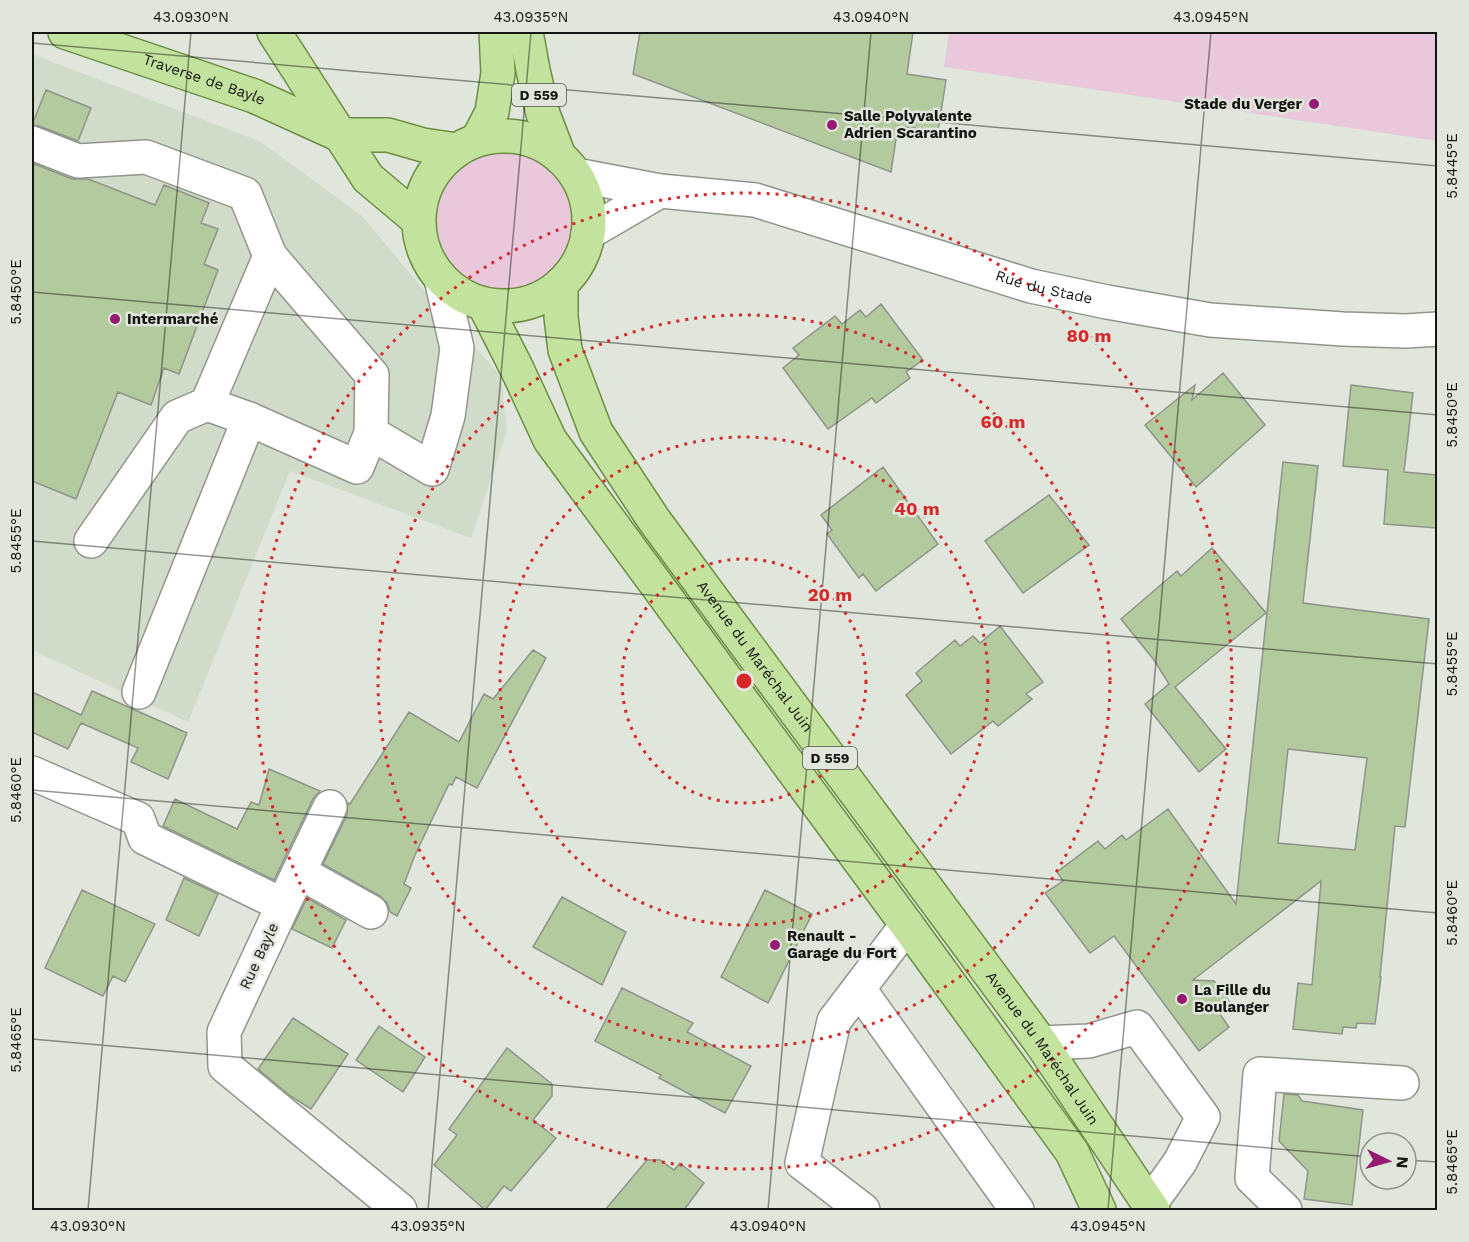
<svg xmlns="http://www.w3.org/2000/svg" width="1469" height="1242" viewBox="0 0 1469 1242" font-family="'Work Sans',sans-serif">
<rect width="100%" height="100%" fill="#e0e6db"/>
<path fill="#d1dbc9" d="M32,54L261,142L362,216L423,289L501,376L507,431L471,538L290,471L188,722L32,650Z"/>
<path fill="#e8c8da" d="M949,32H1437V141L944,67Z
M419 221a84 84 0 1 1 168 0a84 84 0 1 1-168 0Z"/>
<path fill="#b3c99e" stroke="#8f948a" stroke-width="1.5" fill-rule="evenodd" d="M640,32H913L907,74L946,80L938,131L898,126L891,172L633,74Z
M46,90L91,108L78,141L39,126L32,125Z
M32,163L72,179H88L155,205L164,185L209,203L201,223L218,229L204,264L218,270L179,374L164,368L151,405L118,392L76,499L32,481Z
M881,304L923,360L906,372L910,378L876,403L872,398L828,429L783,368L799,355L793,348L835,316L842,324L860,310L866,317Z
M1223,373L1265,425L1196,487L1145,425L1195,385L1192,400Z
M1351,385L1413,393L1404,472L1437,475V528L1384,524L1388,470L1343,466Z
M1283,462L1318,466L1303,603L1429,619L1405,827L1395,826L1380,977H1381L1375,1024L1357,1023L1356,1028L1343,1027L1342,1034L1293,1029L1298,983L1312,985L1321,881L1193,980L1214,981L1232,1005L1220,1014L1229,1027L1199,1051L1114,936L1090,953L1045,893L1063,881L1057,872L1098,841L1105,849L1122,835L1126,840L1168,809L1236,904ZM1288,749L1367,758L1355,850L1278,843Z
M883,467L938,544L876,591L863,574L859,578L827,534L832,530L821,515Z
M1049,495L1089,545L1023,593L985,541Z
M1212,548L1266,613L1175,687L1226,749L1199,772L1145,704L1169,684L1154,660L1121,619L1177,571L1181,576Z
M1000,626L1043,682L1026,694L1032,699L998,726L993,721L951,754L906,695L922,681L916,673L955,640L960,646L973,636L980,643Z
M533,650L546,658L477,788L456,777L452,785L449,784L415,855L404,884L411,888L397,916L390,912L387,903L380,896L323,864L347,815L348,803L350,804L409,712L459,742L484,694L493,699Z
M92,691L187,733L168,779L131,762L138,748L81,723L68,749L32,732V692L81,715Z
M269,769L320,791L313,799L274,880L163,826L175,799L237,829L251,802L259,805Z
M184,878L218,894L199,936L166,920Z
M82,890L155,924L125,982L113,976L103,996L45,968Z
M765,890L812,914L768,1003L721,977Z
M562,897L626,932L602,985L533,947Z
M307,898L346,920L332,948L292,929Z
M622,988L693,1023L687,1032L751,1066L725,1113L659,1078L661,1075L595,1041Z
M293,1018L348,1054L311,1109L289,1095L258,1069Z
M379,1026L425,1057L403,1092L356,1060Z
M507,1048L552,1084V1096L533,1120L556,1138L511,1191L504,1186L485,1210L434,1165L457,1135L449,1129Z
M1284,1094L1298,1095L1302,1101L1363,1110L1352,1205L1304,1199L1308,1171L1279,1141Z
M647,1160H660L674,1170L680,1163L704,1183L684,1210H605Z"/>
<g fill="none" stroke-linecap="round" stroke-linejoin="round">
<defs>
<g id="minor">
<path d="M32,143L78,161L146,157L245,194L270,256"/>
<path id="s1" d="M576,175L660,191L755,200L1031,286L1107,302L1210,320L1343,329L1406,331L1438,329"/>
<path d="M588,233L660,191"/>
<path d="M371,433L432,469L448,416L457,348L441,279"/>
<path d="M91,541L177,417L207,404L270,256L372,375L371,433L357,467L249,419L207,404"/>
<path d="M139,692L249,419"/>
<path d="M32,773L138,819L145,838L283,905L224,1032L225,1066L400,1210"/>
<path d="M299,872L371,912"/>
<path d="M283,905L330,807"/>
<path d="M859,989L1017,1210"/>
<path d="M1041,1043L1089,1041L1137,1027L1203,1117L1180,1162L1150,1204"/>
<path d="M863,1210L802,1163L834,1021L907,925"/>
<path d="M1285,1210L1252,1178L1260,1074L1402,1083"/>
</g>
<g id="major">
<path id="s2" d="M65,32L254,96L340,135H388L423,145L457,150"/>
<path d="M274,32L368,178L418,220"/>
<path d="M526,32L533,70L543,114L559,156"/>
<circle cx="504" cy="221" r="85"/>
<path d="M478,139L492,112L498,73L496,32"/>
<path id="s3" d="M561,284V317L565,350L596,432L654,520L1041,1043L1153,1210"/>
<path d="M484,304L517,369L550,440L907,925L1072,1152L1099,1210"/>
</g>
</defs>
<use href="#minor" stroke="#90968b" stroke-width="36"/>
<use href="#major" stroke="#6c8e43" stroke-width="36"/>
<use href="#minor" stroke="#fff" stroke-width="33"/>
<use href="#major" stroke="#c3e29e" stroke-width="33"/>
</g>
<path fill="none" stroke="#141612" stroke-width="1.5" stroke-opacity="0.45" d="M32,43L1438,166M32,292L1438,415M32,541L1438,664M32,790L1438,913M32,1039L1370,1157M1406,1160L1438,1162M88,1210L191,32M428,1210L531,32M768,1210L871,32M1108,1210L1211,32"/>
<g fill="none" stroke="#d62828" stroke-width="3" stroke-dasharray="3 6">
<circle cx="744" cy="681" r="122"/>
<circle cx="744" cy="681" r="244"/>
<circle cx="744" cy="681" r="366"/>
<circle cx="744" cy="681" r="488"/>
</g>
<g fill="#961972" stroke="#e0e6db" stroke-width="2">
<circle cx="1314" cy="104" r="6"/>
<circle cx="832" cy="125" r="6"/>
<circle cx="115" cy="319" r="6"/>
<circle cx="775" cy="945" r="6"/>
<circle cx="1182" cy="999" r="6"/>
</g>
<g text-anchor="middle" stroke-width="5" stroke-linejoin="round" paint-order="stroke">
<g fill="#e0e6db" stroke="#51544e" stroke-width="1.5">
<rect x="512" y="84" width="54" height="22" rx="4.5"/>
<rect x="803" y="747" width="54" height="22" rx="4.5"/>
</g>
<g font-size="14" font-weight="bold" fill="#141612">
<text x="539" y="100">D 559</text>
<text x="830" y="763">D 559</text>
</g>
<g font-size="15" fill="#141612" stroke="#e0e6db">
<text dy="5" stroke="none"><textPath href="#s2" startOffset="147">Traverse de Bayle</textPath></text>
<text dy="5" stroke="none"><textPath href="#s1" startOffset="483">Rue du Stade</textPath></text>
<text dy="5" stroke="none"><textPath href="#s3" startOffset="429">Avenue du Maréchal Juin</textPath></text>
<text transform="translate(259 956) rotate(-65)" y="5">Rue Bayle</text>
<text dy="5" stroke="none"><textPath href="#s3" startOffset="915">Avenue du Maréchal Juin</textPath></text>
</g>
<g font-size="15" font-weight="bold" fill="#141612" stroke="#e0e6db" text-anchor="start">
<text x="1302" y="109" text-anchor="end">Stade du Verger</text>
<text x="844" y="121">Salle Polyvalente<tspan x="844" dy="17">Adrien Scarantino</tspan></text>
<text x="127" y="324">Intermarché</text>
<text x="787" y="941">Renault -<tspan x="787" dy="17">Garage du Fort</tspan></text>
<text x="1194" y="995">La Fille du<tspan x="1194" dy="17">Boulanger</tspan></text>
</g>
</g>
<circle cx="744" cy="681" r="9" fill="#d62828" stroke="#e0e6db" stroke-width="3"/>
<g font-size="18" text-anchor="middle" font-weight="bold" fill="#d62828" stroke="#e0e6db" stroke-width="5" stroke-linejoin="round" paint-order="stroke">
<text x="1089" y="342">80 m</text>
<text x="1003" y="428">60 m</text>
<text x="917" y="515">40 m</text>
<text x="830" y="601">20 m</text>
</g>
<rect width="1469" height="1242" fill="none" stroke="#e0e6db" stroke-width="66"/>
<g transform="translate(1388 1161) rotate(95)"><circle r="28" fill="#e0e6db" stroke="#8e938b" stroke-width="1.5"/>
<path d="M0-4.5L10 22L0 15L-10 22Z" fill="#961972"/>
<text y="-9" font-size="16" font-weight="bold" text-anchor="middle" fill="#141612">N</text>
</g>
<rect x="33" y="33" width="1403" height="1176" fill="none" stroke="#141612" stroke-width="2"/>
<g font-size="15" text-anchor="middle" fill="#141612">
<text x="191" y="22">43.0930°N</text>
<text x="531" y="22">43.0935°N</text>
<text x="871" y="22">43.0940°N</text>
<text x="1211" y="22">43.0945°N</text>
<text transform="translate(1452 166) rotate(-90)" y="5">5.8445°E</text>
<text transform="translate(16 292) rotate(-90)" y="5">5.8450°E</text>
<text transform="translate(1452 415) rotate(-90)" y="5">5.8450°E</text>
<text transform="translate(16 541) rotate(-90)" y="5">5.8455°E</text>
<text transform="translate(1452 664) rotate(-90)" y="5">5.8455°E</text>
<text transform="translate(16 790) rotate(-90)" y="5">5.8460°E</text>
<text transform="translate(1452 913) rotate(-90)" y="5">5.8460°E</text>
<text transform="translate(16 1040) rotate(-90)" y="5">5.8465°E</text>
<text transform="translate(1452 1162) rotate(-90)" y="5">5.8465°E</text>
<text x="88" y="1231">43.0930°N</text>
<text x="428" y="1231">43.0935°N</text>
<text x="768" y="1231">43.0940°N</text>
<text x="1108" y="1231">43.0945°N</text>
</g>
</svg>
